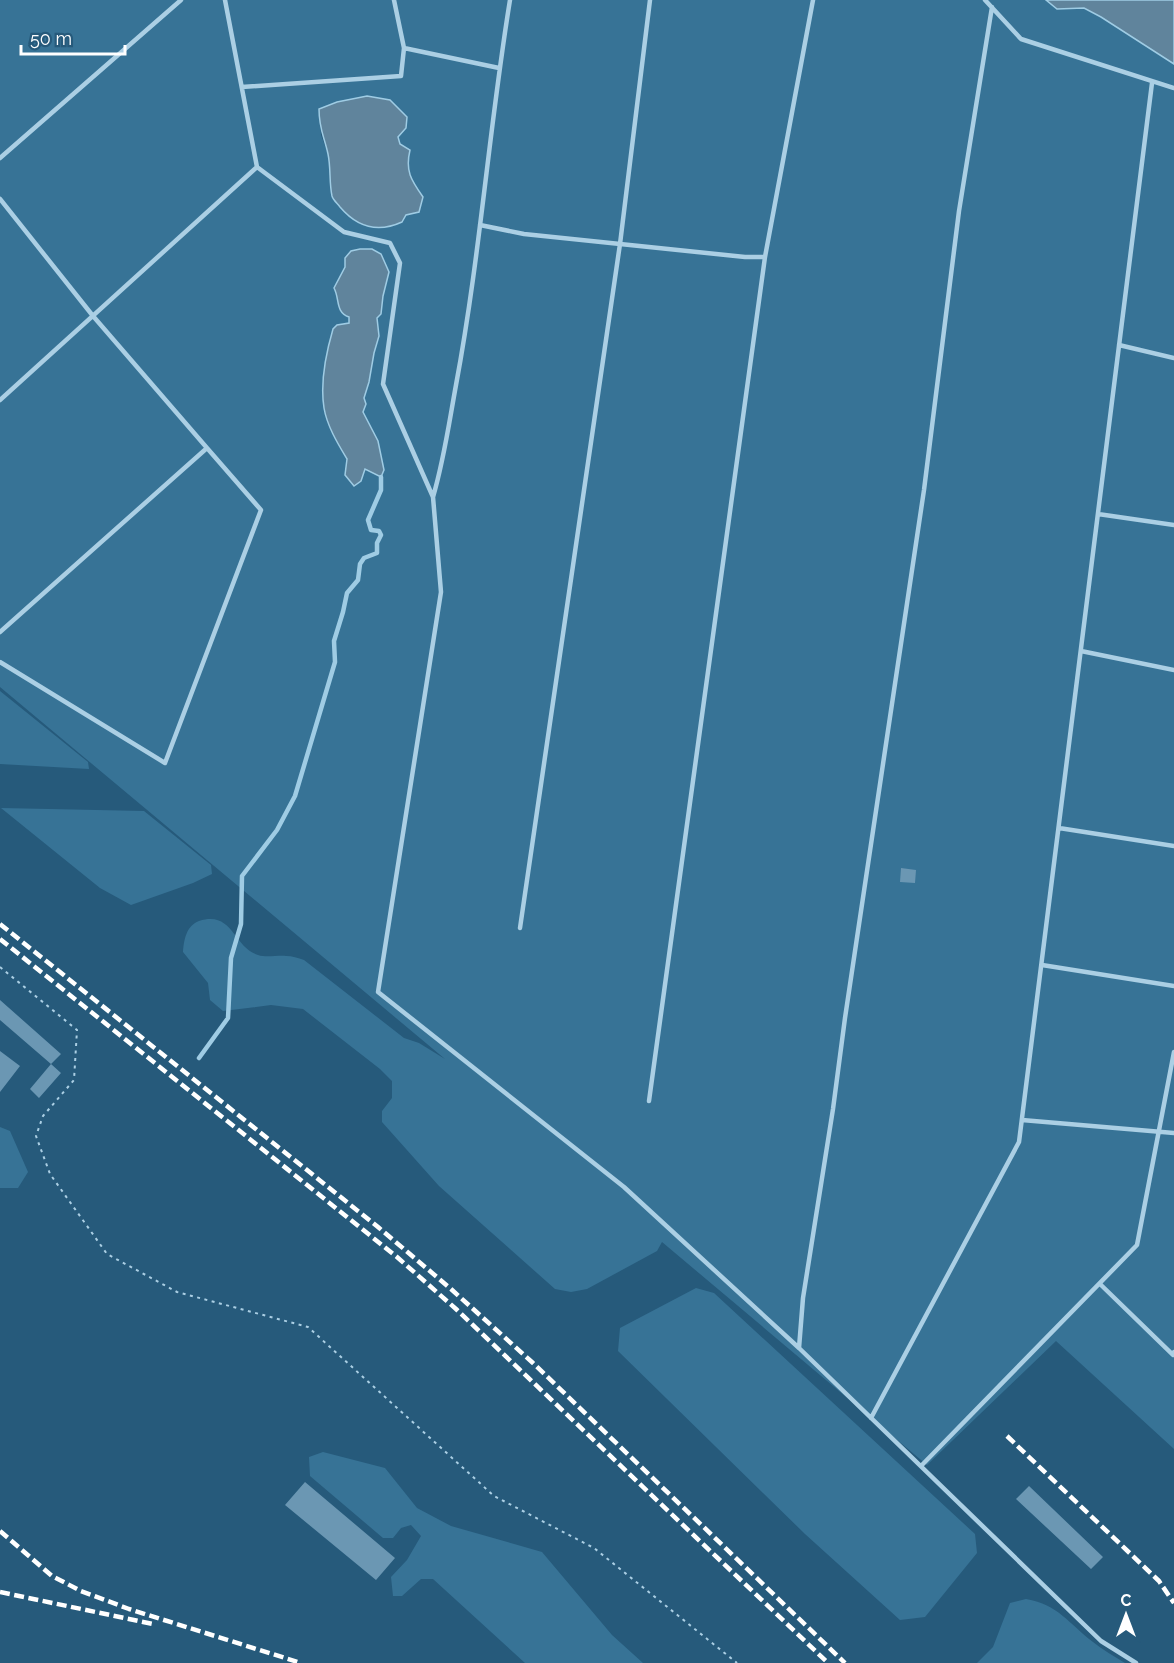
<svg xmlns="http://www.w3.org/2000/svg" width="1174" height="1663" viewBox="0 0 1174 1663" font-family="Raleway,sans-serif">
<rect width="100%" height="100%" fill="#265a7b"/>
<path fill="#377396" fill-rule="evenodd" d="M0,0H1046L1057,9L1083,8L1101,17L1174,64V1449L1056,1341L927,1465L662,1242L657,1251L587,1289L571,1292L555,1289L439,1186L382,1122V1111L392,1098V1081L380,1069L303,1009L271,1005L223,1011L210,1000L208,983L183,952C184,940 186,926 199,921C233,910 233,947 258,955C266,958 278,955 286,956C292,956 298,958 304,960L404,1038L419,1043L445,1059L0,687ZM390,100L407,117L406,128L397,136L400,144L410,150C405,171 411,180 423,197L406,215L379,228L361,224L351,218L333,198L328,154L321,135L319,109ZM345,258L389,272L383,296L381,314L377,317L379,336L374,353L369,382L363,398L366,404L363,412L365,420L372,428L381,477L347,459L338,444L324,408V372L333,329L344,323H349V317L339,309L338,295L345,267Z
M0,691L88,762L89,769L0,764Z
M1,808L144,811L211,865L212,874L193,883L131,905L100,888Z
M0,1127L10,1131L28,1172L18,1188H0Z
M696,1288L714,1293L975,1534L977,1553L925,1617L900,1620L805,1534L618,1351L620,1328Z
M323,1452L385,1468L417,1508L451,1526L542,1552L612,1635L643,1663H525L433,1579H421L402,1596H393L391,1577L407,1560L421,1536L411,1525L401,1528L393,1538H383L310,1476L309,1457Z
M1026,1599C1059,1605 1068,1623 1093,1642C1103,1650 1114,1656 1125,1663H977L993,1647L1010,1603Z"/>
<path fill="#60849c" stroke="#9fcce4" stroke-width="1.5" d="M1046,0H1174V64L1101,17L1084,8L1057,9Z
M367,96L390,100L407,117L406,128L398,137L400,144L410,150C405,171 411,180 423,197L419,212L406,215L402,222C378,233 357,227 340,207C337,203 333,200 332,196C329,182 331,168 328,154C324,136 319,129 319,109L337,102Z
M360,249H372L381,254L389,272L383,296L381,314L377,318L379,336L374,353L369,382L364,398L366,404L363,412L378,441L384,470L381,477L365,469L361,481L354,486L345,475L347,459C338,444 327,426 324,408C320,383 326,353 333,329L337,325L349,323V317C335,312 340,299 334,288L345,267V258L351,251Z"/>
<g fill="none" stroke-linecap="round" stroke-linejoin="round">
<path stroke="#9fcce4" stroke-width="4.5" d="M199,1058L228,1018L231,958L241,924L242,876L277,830L295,796L335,662L334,641L343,612L347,593L358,580L360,564L364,558L377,553V543L381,535L379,531L371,530L368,520L381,490V477"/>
</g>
<path fill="#6b97b3" d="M901,868L916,870L915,883L900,882Z
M0,1000L61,1054L51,1064L0,1020Z
M0,1051L20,1066L0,1092Z
M51,1064L61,1073L39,1098L30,1089Z
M305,1482L395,1558L376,1580L285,1505Z
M1029,1486L1103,1557L1091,1569L1016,1499Z"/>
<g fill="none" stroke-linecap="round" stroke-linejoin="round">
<path stroke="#abcfe4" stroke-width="2" stroke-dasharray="3 4.5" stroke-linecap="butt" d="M0,967L77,1030L74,1080L43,1116L36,1136L50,1174L107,1254L177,1292L308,1327L494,1496L594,1548L737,1663"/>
<path stroke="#abcfe4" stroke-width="4.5" d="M394,0L404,48L499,68
M985,0L1021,39L1174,88
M242,87L401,76L404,48
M0,158L181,0
M257,167L344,232L390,243L400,263L383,384L433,497L441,592L378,992L624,1187L799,1348L1101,1641L1136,1663
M0,199L93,316L207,448L0,632
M480,225L524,234L745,257H765
M1119,345L1174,358
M0,400L257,167L225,0
M433,497C444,460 449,423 456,385C480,257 489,128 510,0
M1098,514L1174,525
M1081,651L1174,670
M0,662L165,763L261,510L207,448
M1059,828L1174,846
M520,928L620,244L650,0
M1042,965L1174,986
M649,1101L765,257L813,0
M1022,1120L1174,1133
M1100,1284L1173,1355L1174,1352
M799,1348L803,1298L833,1109L845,1018L924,490L959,211L992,7
M871,1418L1019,1142L1152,83
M921,1466L1137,1245L1174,1052"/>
<path stroke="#fff" stroke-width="4.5" stroke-dasharray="10 4.5" stroke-linecap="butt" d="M0,924L378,1227L451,1289L533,1363L845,1663
M0,939L397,1257L456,1309L828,1663
M1007,1436L1159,1581L1174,1603
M0,1531L52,1576L81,1591L129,1609L301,1663
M0,1592L153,1624"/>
</g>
<g transform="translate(1126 1615)" stroke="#265a7b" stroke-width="4.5" paint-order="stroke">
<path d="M0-4.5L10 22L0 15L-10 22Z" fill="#ffffff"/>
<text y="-9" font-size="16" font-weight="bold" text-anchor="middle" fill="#ffffff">С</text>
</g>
<path d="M21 45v9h104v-9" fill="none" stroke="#ffffff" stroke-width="3"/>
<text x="30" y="45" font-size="18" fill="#ffffff" stroke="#265a7b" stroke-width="4.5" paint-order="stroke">50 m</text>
</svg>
